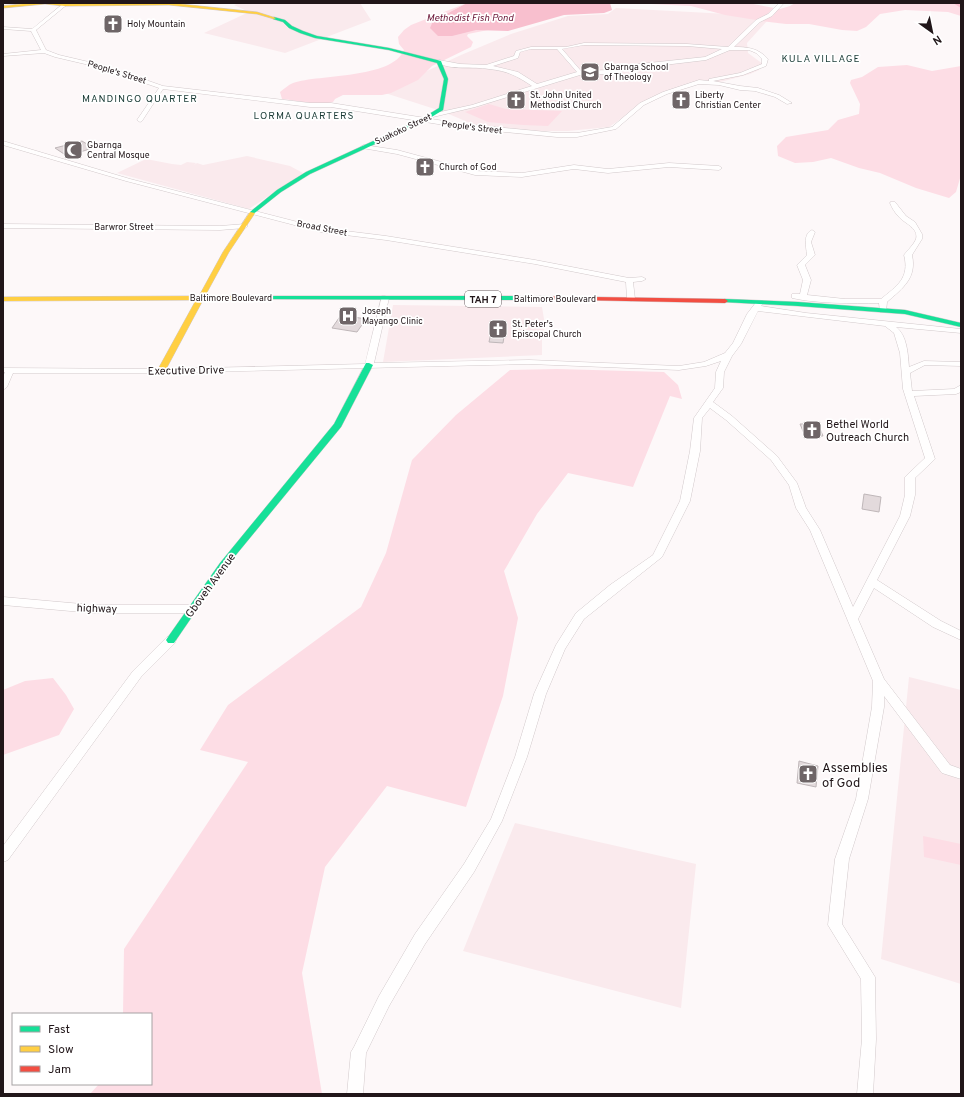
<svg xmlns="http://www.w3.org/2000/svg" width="964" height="1097" viewBox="0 0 964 1097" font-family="Overpass,sans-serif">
<rect width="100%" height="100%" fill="#fdf8f9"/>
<path fill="#faeaed" d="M240,3H360L371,20L285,53L204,33L249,12L234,5Z
M616,8L728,14L767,21L747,43L748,53L763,64L759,70L750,74L713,84L691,83L649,100L609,127L568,131H533L477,126L444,112L382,92L461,55L511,34L568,16L608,14Z
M247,156L290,166L303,173L249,209L117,173L146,159L172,164L181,165L187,162L196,163L194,165L197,163L203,165Z
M393,305L542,307L545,325L542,336V355L383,362Z
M909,677L961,690V984L881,959Z
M515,823L696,864L681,1008L463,951Z"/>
<path fill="#fddde5" d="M467,3L433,21L476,30H488L468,34L467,36L473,42L471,47L432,66L418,80L391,93L382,95H343L335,99L333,102C316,106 300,101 282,99L280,92C284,89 288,85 293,83C320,74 392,79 404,50L399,44L398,37L404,30L411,25Z
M631,3H748L780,9L790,6L795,3H961V16L948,12L905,10L880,14L866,27L857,31L842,30L809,24H786L769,22L725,15L691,6Z
M907,65L932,71L961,66V175L956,192L949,198L916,188L880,173L859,168L831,158L813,162L795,163L778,156L777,146L786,137L828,130L838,120L859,114L860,104L850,83L851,80L862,77L878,67Z
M489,104L506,109L562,111L548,126L523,125L488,122L465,112Z
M557,369L664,372L678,385L682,399L670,396L633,487L568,473L537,514L504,571L518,618L503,696L466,807L387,786L325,867L302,973L322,1094H90L99,1084H151V1014H123L124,949L248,762L200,750L228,705L361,607L386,553L412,460L456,415L510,370Z
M53,678L66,695L74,709L59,735L3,755V690L25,681Z
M923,836L961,844V865L924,857Z"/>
<path fill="#f8bfce" d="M467,3H610L612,10L604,13L564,15L508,31L476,30L452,36H438L430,28L433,21Z"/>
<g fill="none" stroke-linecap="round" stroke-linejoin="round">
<path fill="#f8bfce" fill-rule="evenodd" d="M953,3H961V8Z"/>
</g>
<path fill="#e3dadc" stroke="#bfb7b9" d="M82,141L93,148L67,156L55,148Z
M341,315L366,319L357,332L332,328Z
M493,323L506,324L503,343L489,342Z
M800,424H818L823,436H805Z
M864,494L881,497L879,512L862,509Z
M799,761L818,766L816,787L797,783Z"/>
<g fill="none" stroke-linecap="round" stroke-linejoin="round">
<defs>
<path id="street" d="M64,3H69L36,30L46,50L59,55L106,66L163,86L310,103H331L463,124L557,133H577L612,127L640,103L663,92L699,80L709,81V79L740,73L762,64V59L756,53L749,50H730L706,60L630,69L608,74L580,75L475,107L433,117L431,116V114L472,105L532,86C517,76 508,71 489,69C473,66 451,71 436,62L439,60L460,64L486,65L514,56L516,51L531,47H566L584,43L687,44L728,47L756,20L768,14L779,3H784L772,16L760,22L734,47C748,47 758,48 768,59L766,66L743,75L713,81L740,86L758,88L779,95L792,103L787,104L775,97L755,91L740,90L719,85L699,84L667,94L644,105L616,129L577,137H557L463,128L331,107H310L163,89L142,121L140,122L137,120L159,88L102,68L55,57L44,53L3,56V54L41,50L31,31L3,29V27L32,29ZM584,45L687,46L722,49L705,57L630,65L608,70L581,71L562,49ZM531,49H557L577,72L537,84L518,72L493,66L518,58L520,52Z
M3,141L130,179L321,228L386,236L535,260L629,278L642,277L646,279L642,281L633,282L635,299L631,301L627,299L626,282L535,264L386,240L321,232L126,181L3,145Z
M364,145L397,150L475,171L522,173L574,165L608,169L669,163L719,166L722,168L719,170L669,167L608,173L574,169L522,177L475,175L397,154L362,148L361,147Z
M891,202H895L906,216L915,222L922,234V239L912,255C917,278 903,288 887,302L886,312H880L879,303C851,303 819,304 792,298V294H800L803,280L797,265L807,255C806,246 803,234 812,230L815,232L811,242L815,255L805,265L811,280L807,295L845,299H881C897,286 910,278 904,255C908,250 914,244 916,239C919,228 904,223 899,217C895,213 892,208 890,203Z
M3,224L220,226L245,224L248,226L245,228L220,230L3,228Z
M382,296H385L389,298L374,363L529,360L679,366L704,362L725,353L733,343L747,314L757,301H760L764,303L761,306L806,313L961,329V333L896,327C907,335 908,354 909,367L924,361L961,362V366L925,365L910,373L912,391L954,389L961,385V392L956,394L914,396L935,459L915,478V495L910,516L877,580L941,621L961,631V640L933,627L874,588L858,619L884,679L950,765L961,769V779L942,773L884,696V707L868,799L849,859L842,924L875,977L876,1039L873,1094H857L862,1039L861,979L828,925L835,859L856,799L872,707L873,681L810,530L796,508L789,485L771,460L726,420L710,408L702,418L700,451L690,501L662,557L584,619L565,649L546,694L527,757L502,821L474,872L425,944L389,1006L366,1053L363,1094H347L351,1052L354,1047L379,996L415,934L464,864L491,819L515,757L534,694L556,645L576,613L610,585L653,555L680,501L690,451L694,418L715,388L716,372L721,361L706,366L679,370L529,364L161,373H13L7,387L3,390V377L5,372H3V368L161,369L365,364ZM758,311L885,326L894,333L900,353L903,389L925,458L905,477V495L900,516L853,607L820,530L806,508L797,483L777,456L732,416L713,402L723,388L724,372L732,356L741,344Z
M3,597L93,605H192L196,606L197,609L196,612L192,613H93L3,605Z
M171,636L175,637L176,640L175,643L141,677L8,860L3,862V846L133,671L167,637Z"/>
<path id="fast" d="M274,17L285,20L292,26L303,31L317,36L389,48L441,61L448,79L443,110L425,121L310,174L281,192L252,215L250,214V212L277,190L306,172L421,119L439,108L444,79L437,63L389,50L315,38L300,33L289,28L283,22L273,19Z
M245,296H529L532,298L529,300L243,299L242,298Z
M725,299L798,302L905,310L961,323V327L905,314L798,306L723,302L722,301Z
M366,363H369L373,365L341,427L226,567L174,643H168L166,640L168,637L220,563L334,424Z"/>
<path id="slow" d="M32,3H171L257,12L276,18L274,19L257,14L169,5L65,6L45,4L3,8V6Z
M250,212L255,213L229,252L205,296H245L248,298L245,300H203L164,373H161L157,371L196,300L3,301V297L199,296L223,252Z"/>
<path id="jam" d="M529,296L725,299L728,301L725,303L527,299V297Z"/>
</defs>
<use href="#street" stroke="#d2c9cb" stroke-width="1"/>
<use href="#fast" stroke="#d2c9cb" stroke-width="1"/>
<use href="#slow" stroke="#d2c9cb" stroke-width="1"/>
<use href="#jam" stroke="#d2c9cb" stroke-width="1"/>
<use href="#street" fill="#fffefe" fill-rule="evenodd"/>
<use href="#fast" fill="#16e098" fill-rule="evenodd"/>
<use href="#slow" fill="#ffcf43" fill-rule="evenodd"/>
<use href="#jam" fill="#f24e42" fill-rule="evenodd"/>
</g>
<defs>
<symbol id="church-square" viewBox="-11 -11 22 22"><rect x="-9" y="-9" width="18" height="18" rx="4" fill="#6e6567" stroke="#fff"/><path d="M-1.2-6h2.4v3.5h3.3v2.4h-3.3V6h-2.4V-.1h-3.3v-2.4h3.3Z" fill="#fff"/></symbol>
<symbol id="university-square" viewBox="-11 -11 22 22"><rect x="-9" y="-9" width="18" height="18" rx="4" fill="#6e6567" stroke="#fff"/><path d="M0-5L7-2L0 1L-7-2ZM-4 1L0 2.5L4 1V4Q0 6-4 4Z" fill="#fff"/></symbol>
<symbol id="mosque-square" viewBox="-11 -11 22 22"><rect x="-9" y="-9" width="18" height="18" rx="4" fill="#6e6567" stroke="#fff"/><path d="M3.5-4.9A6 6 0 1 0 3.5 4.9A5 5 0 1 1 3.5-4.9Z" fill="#fff"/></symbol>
<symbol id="hospital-square" viewBox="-11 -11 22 22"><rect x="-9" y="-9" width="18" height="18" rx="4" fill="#6e6567" stroke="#fff"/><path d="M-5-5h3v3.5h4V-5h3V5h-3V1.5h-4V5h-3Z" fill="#fff"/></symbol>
</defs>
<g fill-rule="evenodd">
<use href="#church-square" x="102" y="13" width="22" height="22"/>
<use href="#university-square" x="579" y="61" width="22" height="22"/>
<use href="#church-square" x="505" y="89" width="22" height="22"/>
<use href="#church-square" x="670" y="89" width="22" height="22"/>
<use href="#mosque-square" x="62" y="139" width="22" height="22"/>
<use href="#church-square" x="414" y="156" width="22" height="22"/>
<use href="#hospital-square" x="337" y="305" width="22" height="22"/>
<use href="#church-square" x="487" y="318" width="22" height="22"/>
<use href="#church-square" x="801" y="419" width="22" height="22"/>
<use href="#church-square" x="797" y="763" width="22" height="22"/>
</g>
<g text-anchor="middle" stroke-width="3.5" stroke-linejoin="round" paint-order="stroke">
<g font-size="9" fill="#211619" stroke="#fff" text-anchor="start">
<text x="127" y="27">Holy Mountain</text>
<text x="604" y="70">Gbarnga School<tspan x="604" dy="10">of Theology</tspan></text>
<text x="530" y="98">St. John United<tspan x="530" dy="10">Methodist Church</tspan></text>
<text x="695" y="98">Liberty<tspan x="695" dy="10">Christian Center</tspan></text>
<text x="87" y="148">Gbarnga<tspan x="87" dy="10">Central Mosque</tspan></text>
<text x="439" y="170">Church of God</text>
<text x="362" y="314">Joseph<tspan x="362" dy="10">Mayango Clinic</tspan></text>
<text x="512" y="327">St. Peter's<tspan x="512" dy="10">Episcopal Church</tspan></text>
</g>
<g font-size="9" fill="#211619" stroke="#fff">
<text transform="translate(117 72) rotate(17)" y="3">People's Street</text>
<text transform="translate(472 127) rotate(7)" y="3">People's Street</text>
<text transform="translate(403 129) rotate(-25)" y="3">Suakoko Street</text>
<text x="124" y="230">Barwror Street</text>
<text transform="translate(322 228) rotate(11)" y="3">Broad Street</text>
<text x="231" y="301">Baltimore Boulevard</text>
<text x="555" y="302">Baltimore Boulevard</text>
</g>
<g font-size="10" font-style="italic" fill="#6b1537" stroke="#fff">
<text x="470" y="21">Methodist Fish Pond</text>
</g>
<g font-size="10" letter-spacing="1" fill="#183934" stroke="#fff">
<text x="821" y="62">KULA VILLAGE</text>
<text x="140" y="102">MANDINGO QUARTER</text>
<text x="304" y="119">LORMA QUARTERS</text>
</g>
<rect fill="#fff" stroke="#645c5e" stroke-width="1" x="465" y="291" width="36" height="16" rx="3"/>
<g font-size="10" font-weight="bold" fill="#211619">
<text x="483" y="303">TAH 7</text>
</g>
<g font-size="11" fill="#211619" stroke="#fff">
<text transform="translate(186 370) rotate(-1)" y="4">Executive Drive</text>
<text transform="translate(210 585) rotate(-54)" y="4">Gboveh Avenue</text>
<text transform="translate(97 608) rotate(2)" y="4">highway</text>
</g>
<g font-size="11" fill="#211619" stroke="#fff" text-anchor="start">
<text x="826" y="428">Bethel World<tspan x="826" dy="13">Outreach Church</tspan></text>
</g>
<g font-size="13" fill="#211619" stroke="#fff" text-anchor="start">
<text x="822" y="772">Assemblies<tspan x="822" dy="15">of God</tspan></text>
</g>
</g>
<rect width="964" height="1097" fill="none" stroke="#211619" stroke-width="8"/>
<rect x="12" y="1013" width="140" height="72" fill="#ffffff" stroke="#a6a2a3"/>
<rect x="20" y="1026" width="20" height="6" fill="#16e098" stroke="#a6a2a3"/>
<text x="48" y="1033" font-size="12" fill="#211619">Fast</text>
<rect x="20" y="1046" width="20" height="6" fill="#ffcf43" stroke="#a6a2a3"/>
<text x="48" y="1053" font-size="12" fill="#211619">Slow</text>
<rect x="20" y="1066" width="20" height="6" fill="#f24e42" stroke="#a6a2a3"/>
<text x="48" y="1073" font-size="12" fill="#211619">Jam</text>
<g transform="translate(932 32) rotate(147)" stroke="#ffffff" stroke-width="3" paint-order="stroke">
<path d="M0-3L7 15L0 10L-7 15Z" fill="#211619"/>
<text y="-6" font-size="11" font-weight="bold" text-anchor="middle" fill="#211619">N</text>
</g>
</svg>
